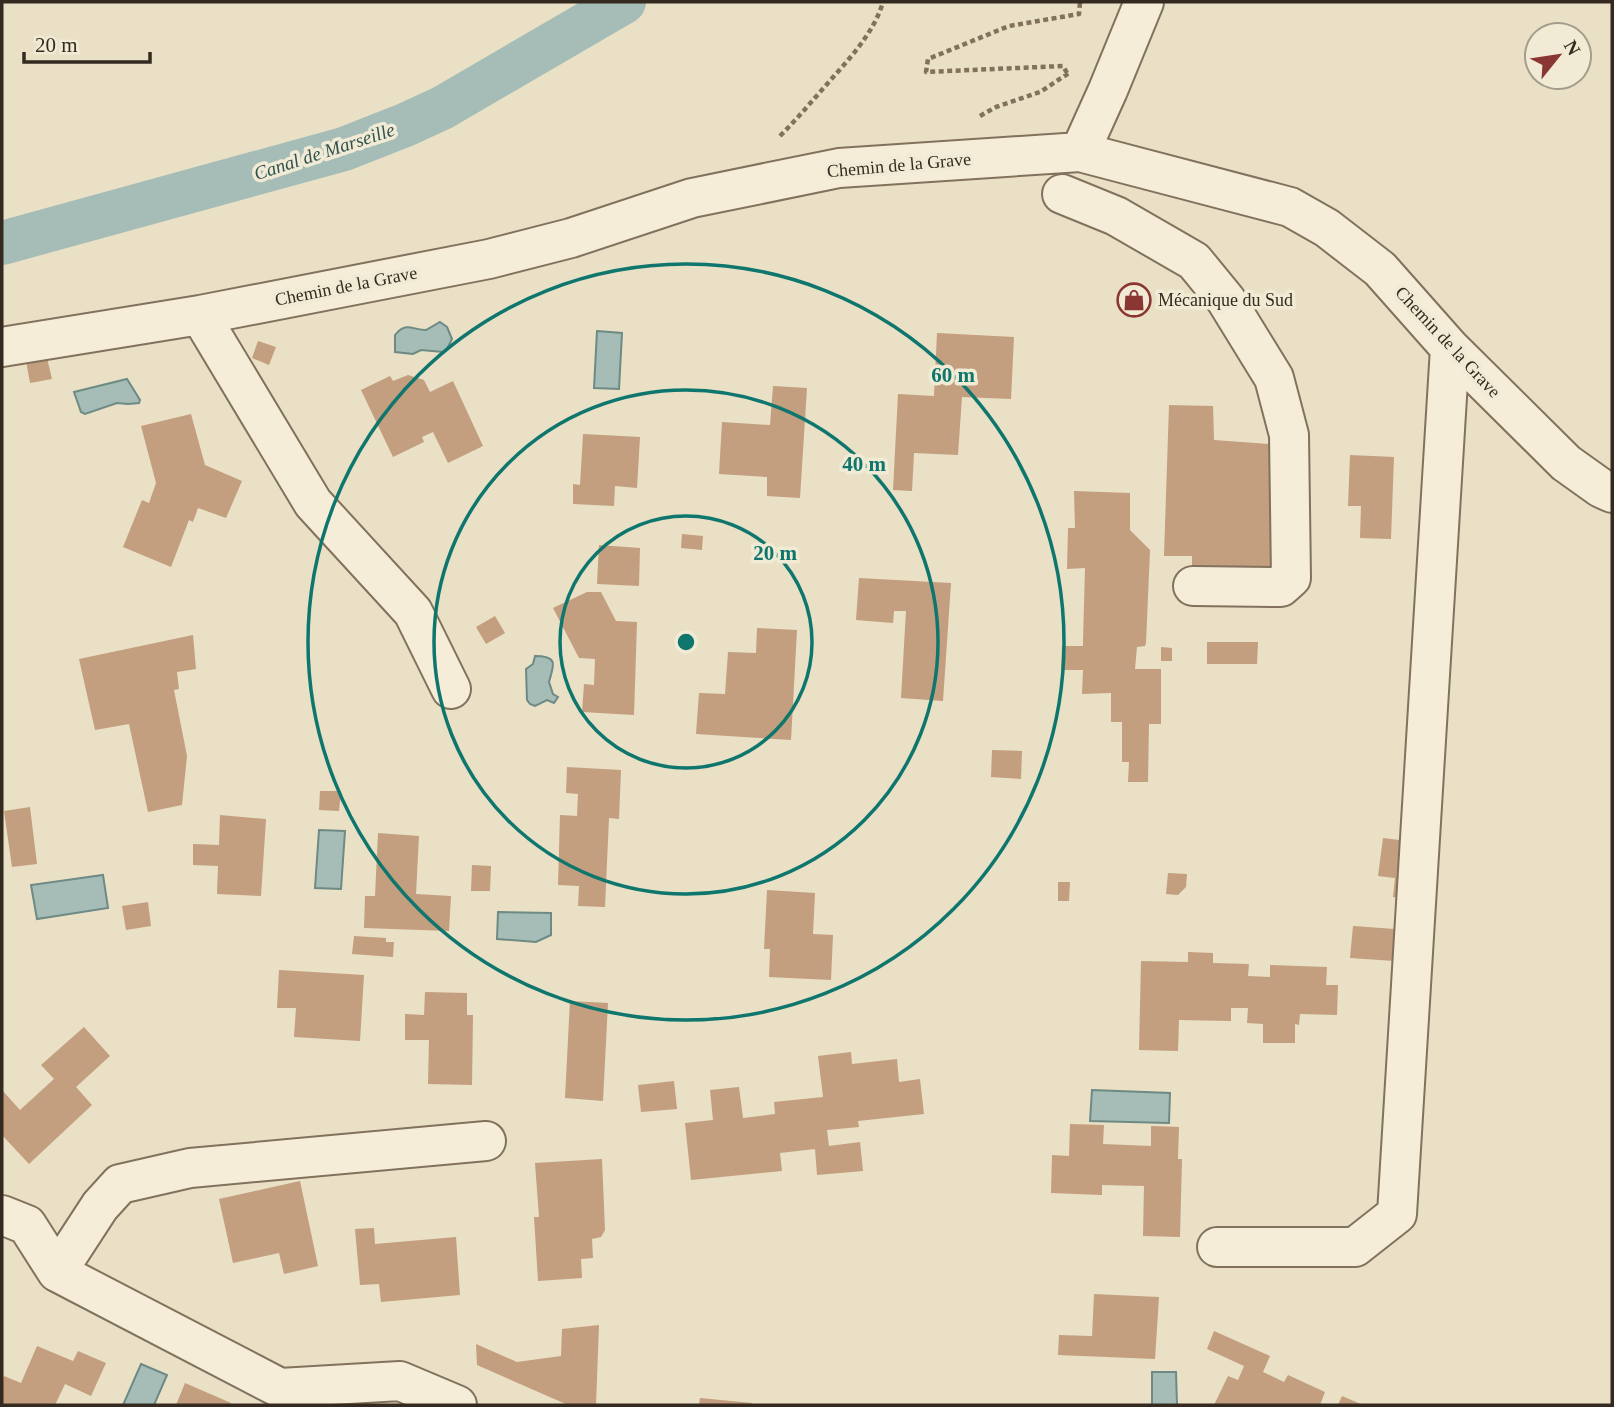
<svg xmlns="http://www.w3.org/2000/svg" width="1614" height="1407" viewBox="0 0 1614 1407" font-family="'Times New Roman',serif">
<rect width="100%" height="100%" fill="#e9e0c5"/>
<path fill="#a6bdb7" stroke="#6e8a84" stroke-width="2" d="M440,322L447,327L452,339L447,349L443,352L421,350L413,354L395,352V335C406,321 412,330 426,330Z
M597,331L622,333L619,389L594,388Z
M127,379L140,400L139,403L128,404L117,403L85,414L81,412L74,392Z
M535,656C560,656 553,666 549,682L553,694L558,697L554,703L547,700L535,706L530,704L527,700L526,669L533,664Z
M319,830L345,831L341,889L315,888Z
M103,875L108,908L37,919L31,885Z
M498,912L551,913V935L536,942L497,939Z
M1092,1090L1170,1093L1169,1123L1090,1121Z
M141,1364L167,1375L154,1405H123Z
M1152,1372H1176L1177,1405H1152Z"/>
<g fill="none" stroke-linecap="round" stroke-linejoin="round">
<path stroke="#a6bdb7" stroke-width="44" d="M2,243L344,149L405,125L442,108L624,2"/>
</g>
<path fill="#c39e7f" d="M937,333L1014,337L1011,399L962,397L958,455L914,453L912,491L893,490L898,394L934,396Z
M258,341L276,347L269,365L252,358Z
M47,358L52,379L30,383L26,361Z
M408,375L424,380L430,392L453,381L483,446L448,463L433,432L422,437L424,442L393,457L361,390L390,376L393,381Z
M773,386L807,388L800,498L767,496V477L719,474L722,422L770,425Z
M1169,405L1213,406L1214,440L1284,445L1277,572H1192V556H1164Z
M191,414L205,465L242,481L226,518L198,508L193,522L189,520L171,567L123,547L142,500L149,503L156,483L141,426Z
M583,434L640,437L637,488L615,486L614,506L573,504V484L580,485Z
M1350,455L1394,457L1391,539L1360,538L1361,506H1348Z
M1074,491L1130,493V530L1150,550L1146,643L1145,646L1137,647L1135,669H1161V724H1149L1148,782H1128L1129,762H1122V722H1111V693L1082,694L1083,670H1061L1062,646H1083V641L1085,568L1067,569L1068,528H1075Z
M682,534L703,536L702,550L681,548Z
M599,545L640,548L639,586L597,584Z
M859,578L951,583L943,701L901,698L906,611H894L893,623L856,620Z
M587,592H601L616,621L637,622L634,715L582,712L584,684L594,685L595,659L579,658L553,608Z
M495,616L505,633L486,644L476,627Z
M757,628L797,630L791,740L696,734L699,693L725,694L728,652L756,653Z
M193,635L196,669L177,672L179,689L174,690L187,756L182,805L148,812L129,724L95,730L79,659Z
M1207,642H1258L1257,664H1207Z
M1161,647L1172,648V661H1161Z
M992,750L1022,751L1021,779L991,777Z
M567,767L621,770L619,819L609,818L605,907L578,906L579,886L558,885L560,815L577,816L578,794L566,793Z
M320,791H341L339,811L319,810Z
M30,807L37,864L12,867L4,811Z
M220,815L266,819L261,896L217,894L218,866L193,865V844L219,845Z
M378,833L419,836L416,894L451,896L449,931L364,928L365,896H375Z
M1383,838L1407,841L1405,898L1393,897L1395,878L1378,876Z
M472,865L491,866L490,891H471Z
M1168,873L1187,874L1186,887L1178,895L1166,894Z
M1058,882H1070L1069,901H1058Z
M767,890L815,893L813,934L833,935L831,980L769,977L770,949H764Z
M148,902L151,926L126,930L122,906Z
M1353,926L1395,929L1394,961L1350,958Z
M354,936L386,938V942H394L393,957L352,954Z
M1188,952L1213,953V963L1249,964L1248,976L1270,977V965L1327,967L1326,985H1338L1337,1015L1300,1014L1299,1025L1295,1024V1043H1263V1024L1247,1023L1248,1008H1231V1021L1179,1020L1178,1051L1139,1050L1141,961L1188,962Z
M279,970L364,975L360,1041L294,1037L296,1008H277Z
M425,992L467,993V1015H473L472,1085L428,1084L429,1040H405V1014L424,1015Z
M570,1001L608,1003L603,1101L565,1098Z
M84,1027L110,1056L76,1087L92,1105L29,1164L2,1135V1090L20,1110L54,1079L41,1065Z
M851,1052L852,1064L897,1059L899,1082L920,1079L924,1114L858,1121L859,1127L827,1130L829,1146L860,1142L863,1171L817,1175L815,1149L780,1153L782,1171L691,1180L685,1123L713,1120L710,1090L739,1087L743,1118L775,1114L774,1102L823,1097L818,1056Z
M674,1081L677,1109L641,1112L638,1085Z
M1070,1124L1104,1125L1103,1144L1151,1146V1126L1179,1127L1178,1159H1182L1180,1237L1143,1236L1144,1186L1102,1185V1195L1051,1193L1052,1155L1069,1156Z
M602,1159L605,1230L601,1237L592,1239L593,1258L581,1259L582,1278L538,1281L534,1217H539L535,1163Z
M300,1181L318,1266L284,1274L279,1253L233,1263L219,1199Z
M374,1228L375,1244L456,1237L460,1295L381,1302L379,1284L360,1285L355,1229Z
M1094,1294L1159,1297L1155,1359L1058,1355L1059,1335L1092,1336Z
M599,1325L596,1405H568L477,1365L476,1344L517,1362L561,1356L562,1329Z
M1214,1331L1270,1356L1263,1372L1284,1382L1288,1375L1325,1392L1320,1405H1214L1228,1376L1238,1380L1244,1366L1207,1349Z
M37,1346L73,1361L78,1351L106,1363L91,1396L65,1384L55,1405H2V1380L4,1376L21,1383Z
M185,1383L231,1403L230,1405H176Z
M1342,1396L1363,1405H1338Z
M700,1398L752,1403V1405H699Z"/>
<g fill="none" stroke-linecap="round" stroke-linejoin="round">
<defs>
<path id="minor" d="M1080,152L1108,90L1144,2
M1062,194L1116,216L1194,261L1226,300L1274,378L1289,435L1291,578L1281,587L1193,586
M200,315L313,503L413,612L451,689
M2,347L200,315L489,259L571,238L692,198L839,168L1080,152L1290,207L1327,228L1380,269L1450,348L1566,463L1601,488L1612,493
M2,1215L27,1225L57,1272L280,1388L400,1381L457,1405
M1217,1247H1355L1397,1214L1450,348
M57,1272L100,1206L120,1184L190,1168L486,1141"/>
</defs>
<use href="#minor" stroke="#82725d" stroke-width="42"/>
<path stroke="#82725d" stroke-width="4.5" stroke-dasharray="5 3.5" stroke-linecap="butt" d="M1067,73L1063,66L926,72L928,59L1009,26L1079,14L1080,2
M980,116L996,107L1040,92L1069,73
M780,136C797,119 812,101 828,83C849,59 874,33 883,2"/>
<use href="#minor" stroke="#f5edd7" stroke-width="38"/>
</g>
<g fill="none" stroke="#0f766e" stroke-width="3.5">
<circle cx="686" cy="642" r="126"/>
<circle cx="686" cy="642" r="252"/>
<circle cx="686" cy="642" r="378"/>
</g>
<defs>
<symbol id="shop-ring" viewBox="-11 -11 22 22"><circle r="9.5" fill="#f1ead4" stroke="#8a3734" stroke-width="1.5"/><path d="M-5-2.5h2.3a2.7 3.5 0 0 1 5.4 0H5L5.5 6h-11ZM-1.5-2.5h3a1.5 2.3 0 0 0-3 0Z" fill="#8a3734"/></symbol>
</defs>
<g fill-rule="evenodd">
<use href="#shop-ring" x="1115" y="281" width="38" height="38"/>
</g>
<g text-anchor="middle" stroke-width="7" stroke-linejoin="round" paint-order="stroke">
<g font-size="18" fill="#342a1f" stroke="#f1ead4">
<text transform="translate(899 165) rotate(-5)" y="6">Chemin de la Grave</text>
<text transform="translate(346 286) rotate(-11)" y="6">Chemin de la Grave</text>
<text transform="translate(1448 342) rotate(47)" y="6">Chemin de la Grave</text>
</g>
<g font-size="18" fill="#342a1f" stroke="#f1ead4" text-anchor="start">
<text x="1158" y="306">Mécanique du Sud</text>
</g>
<g font-size="19" font-style="italic" fill="#305251" stroke="#f1ead4">
<text transform="translate(324 151) rotate(-18)" y="7">Canal de Marseille</text>
</g>
</g>
<circle cx="686" cy="642" r="10" fill="#0f766e" stroke="#f1ead4" stroke-width="3.5"/>
<g font-size="21" text-anchor="middle" font-weight="bold" fill="#0f766e" stroke="#f1ead4" stroke-width="7" stroke-linejoin="round" paint-order="stroke">
<text x="953" y="382">60 m</text>
<text x="864" y="471">40 m</text>
<text x="775" y="560">20 m</text>
</g>
<rect width="1614" height="1407" fill="none" stroke="#342a1f" stroke-width="7"/>
<g transform="translate(1558 56) rotate(60)"><circle r="33" fill="#f1ead4" stroke="#a59d8c" stroke-width="2"/>
<path d="M0-5L12 26L0 18L-12 26Z" fill="#8a3734"/>
<text y="-10" font-size="19" font-weight="bold" text-anchor="middle" fill="#342a1f">N</text>
</g>
<path d="M24 52v10h126v-10" fill="none" stroke="#342a1f" stroke-width="3.5"/>
<text x="35" y="52" font-size="21" fill="#342a1f" stroke="#f1ead4" stroke-width="5" paint-order="stroke">20 m</text>
</svg>
